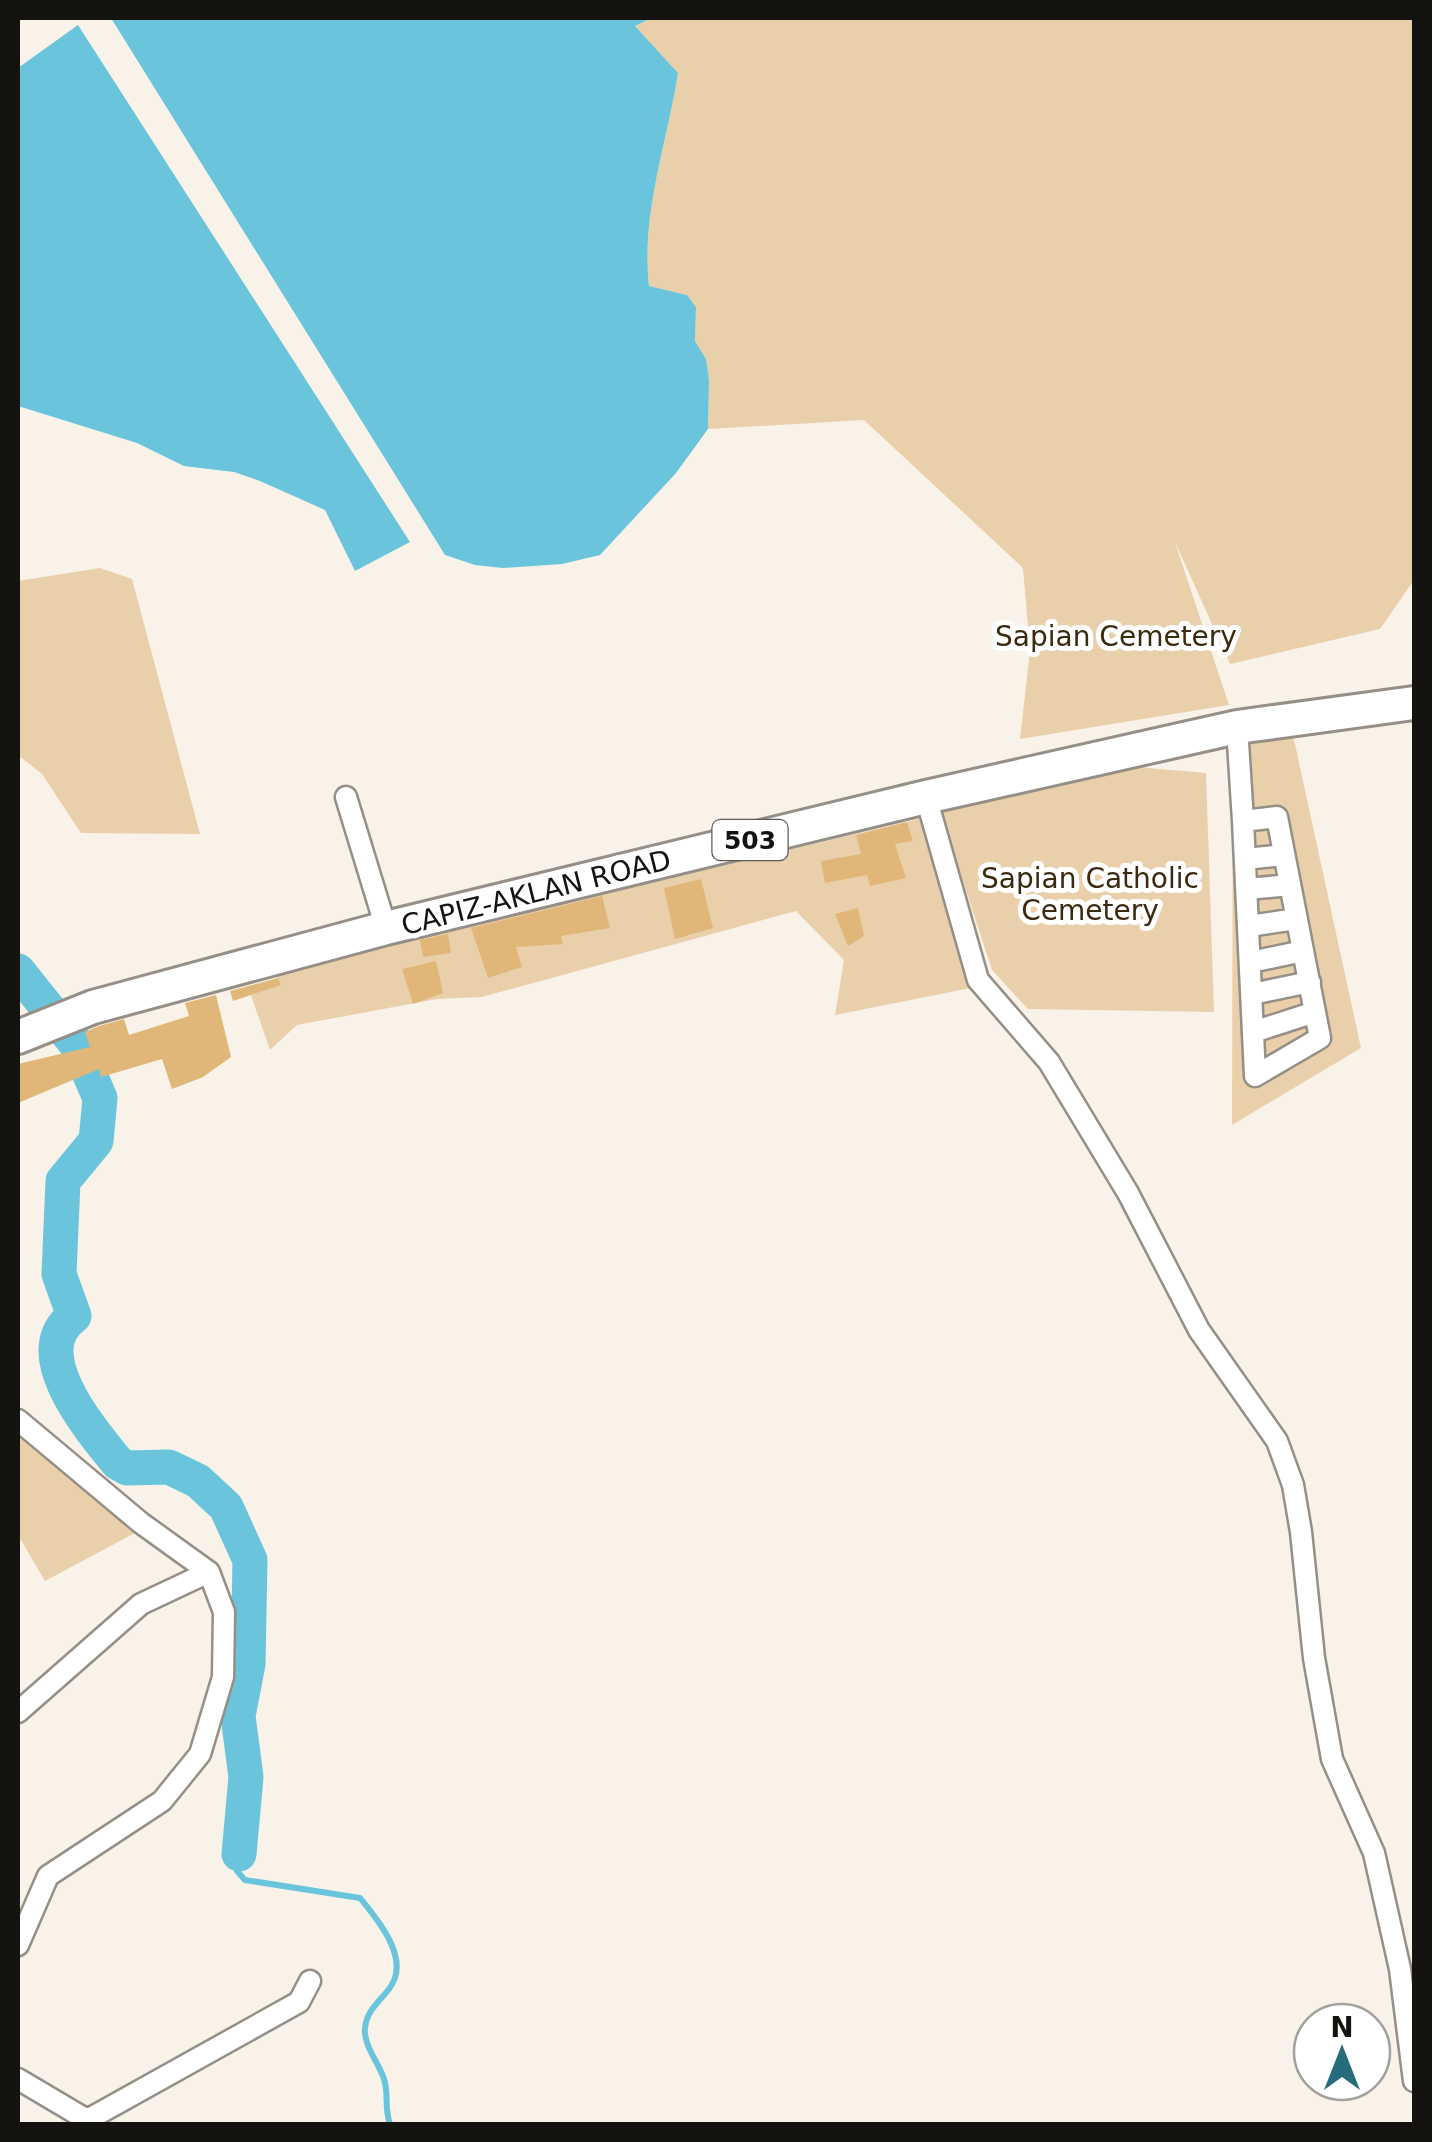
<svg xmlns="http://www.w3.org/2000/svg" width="1432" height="2142" viewBox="0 0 1432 2142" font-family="'DejaVu Sans',sans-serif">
<rect width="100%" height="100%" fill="#f8f2e8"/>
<path fill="#ead0aa" d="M652,18H1414V580L1380,629L1230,664L1175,542L1229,705L1020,739L1030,650L1023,568L864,420L708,429L709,380L706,359L695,341L696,307L687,295L649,286C641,213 667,145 678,73L635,26Z
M100,568L132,579L200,834L81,833L42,774L18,755V581Z
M1290,721L1361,1048L1232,1125L1233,729Z
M1124,766L1206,773L1214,1012L1028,1009L992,970L939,808Z
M932,816L981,986L835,1015L844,960L796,911L482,997L437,999L297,1025L270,1050L251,995L280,985L275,971Z
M33,1421L150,1525L45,1581L18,1535V1434Z"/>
<path fill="#6ac5dc" d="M111,18H652L635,26L678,73C667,144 641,213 649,286L687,295L696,307L695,341L706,359L709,380L708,429L676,473L600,555L562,564L503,568L475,565L445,555Z
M78,25L410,542L355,571L325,510L260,481L234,472L184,466L137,443L18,406V68Z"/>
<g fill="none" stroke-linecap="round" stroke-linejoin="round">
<path stroke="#6ac5dc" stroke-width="6" d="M239,1854L237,1871L245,1880L360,1898C378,1920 412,1960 389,1989C379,2002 367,2010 365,2028C363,2045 379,2063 384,2079C389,2094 384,2108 390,2124"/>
<path stroke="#6ac5dc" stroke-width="35" d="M18,971L77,1045L100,1098L96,1141L63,1181L59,1274L74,1316C24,1352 91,1430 118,1463L127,1468L169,1467L198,1481L226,1507L250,1560L248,1664L238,1716L246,1777L239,1854"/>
</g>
<path fill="#e0b779" d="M907,822L913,841L895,844L906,878L870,886L867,875L825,883L821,861L861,854L856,835Z
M701,879L713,928L675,939L664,888Z
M602,896L610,928L561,936L563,944L516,947L522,967L488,978L471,928Z
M858,908L864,936L848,946L835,914Z
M448,934L451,953L423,957L420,940Z
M436,961L443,993L413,1004L402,969Z
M278,978L281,985L233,1001L230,991Z
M216,995L231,1057L203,1077L172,1089L162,1059L101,1077L99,1069L18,1103V1064L90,1047L85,1032L99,1026L124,1019L129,1035L189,1016L185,1003Z"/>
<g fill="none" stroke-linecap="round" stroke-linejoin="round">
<defs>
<path id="minor" d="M1237,727L1243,821L1277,817L1320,1038L1255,1076L1243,821
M346,797L386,928
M926,797L978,980L1049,1062L1128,1193L1199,1330L1277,1441L1293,1485L1301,1532L1314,1658L1332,1759L1374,1853L1400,1969L1414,2081
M1245,859L1284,855
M1247,889L1290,885
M1249,926L1296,919
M1251,962L1303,951
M1252,994L1310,982
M1253,1032L1315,1012
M18,1420L141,1523L209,1572L224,1612L223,1677L200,1754L162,1801L48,1876L18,1945
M18,1712L141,1604L209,1572
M18,2079L94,2124
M89,2119L299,2002L310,1981"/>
<path id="primary" d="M18,1037L93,1007L386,928L926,797L1237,727L1414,703"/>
</defs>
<use href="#minor" stroke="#958f87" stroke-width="25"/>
<use href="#primary" stroke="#958f87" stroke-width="38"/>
<use href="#minor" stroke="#fff" stroke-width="20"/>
<use href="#primary" stroke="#fff" stroke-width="32"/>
</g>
<g text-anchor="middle" stroke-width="10" stroke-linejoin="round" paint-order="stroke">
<rect fill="#fff" stroke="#5b5a58" stroke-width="2.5" x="712.5" y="820" width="75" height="40" rx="8"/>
<g font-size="25" font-weight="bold" fill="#151310">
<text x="750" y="849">503</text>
</g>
<g font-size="28" fill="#3b2a0e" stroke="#fff">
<text x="1116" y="646">Sapian Cemetery</text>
<text x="1090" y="888">Sapian Catholic<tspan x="1090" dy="32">Cemetery</tspan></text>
</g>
<g font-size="28" fill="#151310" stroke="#fff">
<text transform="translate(536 892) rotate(-14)" y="10">CAPIZ-AKLAN ROAD</text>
</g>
</g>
<rect width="1432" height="2142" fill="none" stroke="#151310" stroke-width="40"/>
<g transform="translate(1342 2052)"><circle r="48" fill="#ffffff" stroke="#a1a19f" stroke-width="2.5"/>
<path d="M0-8L18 38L0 25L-18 38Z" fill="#276c7c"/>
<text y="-15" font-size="28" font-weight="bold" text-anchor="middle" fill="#151310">N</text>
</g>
</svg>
